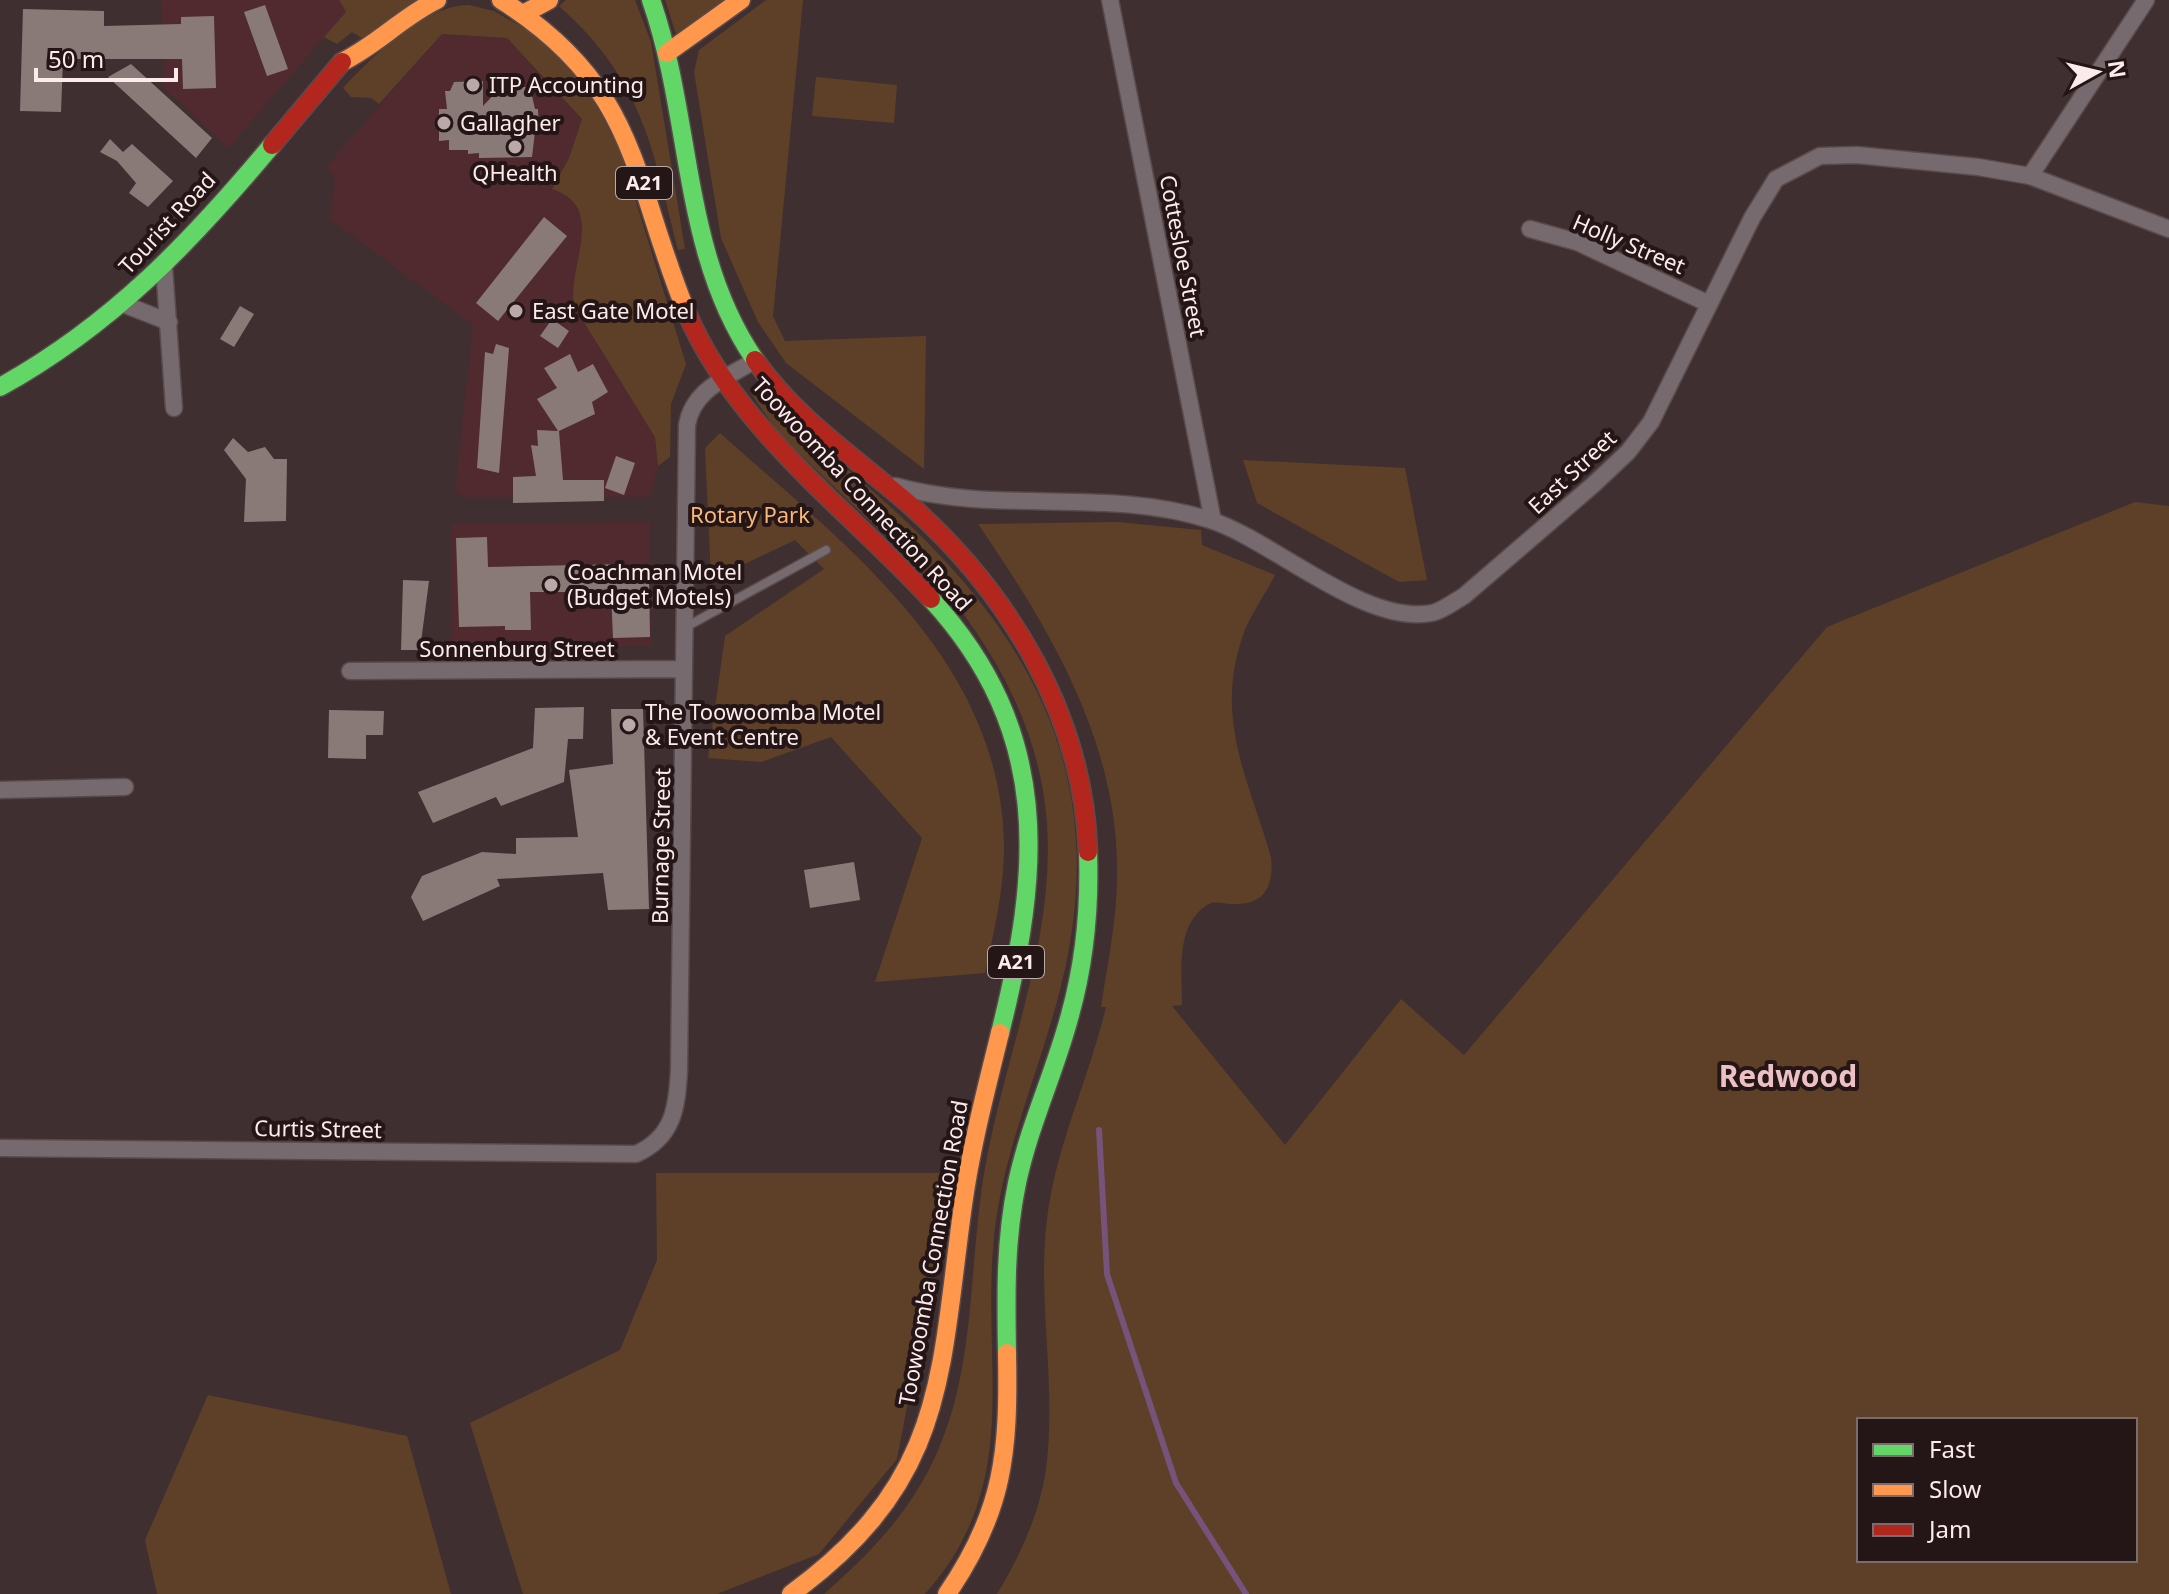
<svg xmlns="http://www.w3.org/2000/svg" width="2169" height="1594" viewBox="0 0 2169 1594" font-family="'Noto Sans',sans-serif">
<rect width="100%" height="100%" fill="#402f30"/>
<path fill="#502a2e" d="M161,0H339L346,12L228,148L164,88Z
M442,34L507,38L582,120L569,158L552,188L573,200L584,223L574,306L655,437L658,466L650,497L466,498L455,492L473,325L330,219L335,177L326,167Z
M650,522L651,646L452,647L451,524Z"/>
<path fill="#5d4027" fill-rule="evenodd" d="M339,0H416L362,38L352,32L337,44L324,37L346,12Z
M566,0H635L651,42L685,249L678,250C652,146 643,81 559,6Z
M665,0H729L676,34Z
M766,0H803L773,316L785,341L926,336L924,469L786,363L758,322L721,238L694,72L699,50Z
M469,5L494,11L539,37L589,91L620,150L686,364L671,404L670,457L658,466L655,437L574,306C567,265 608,207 552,189L569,158L582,119L507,38L442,34L379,104L371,98L351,97L343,88C373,56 424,5 469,5Z
M816,77L897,85L894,123L812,116Z
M750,392C939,537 1119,687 1068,954C1050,1050 1004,1139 994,1237C981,1368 1024,1483 925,1594H824C874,1550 916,1506 941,1443C976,1358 969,1258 985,1168C1005,1054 1055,942 1047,824C1041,740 1006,670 956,604L779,434Z
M720,433C847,547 1002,660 1004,847C1004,890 994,931 985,973L875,982L922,838L831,737L761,762L708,758L725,636L824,569L795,540L711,580L705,448Z
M1243,460L1405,468L1427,580L1399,582L1257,503Z
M2135,502L2169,506V1594H997C1020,1556 1040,1513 1046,1469C1057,1386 1037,1302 1047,1219C1056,1145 1089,1079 1106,1007H1101C1108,961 1118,915 1117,868C1117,740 1048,626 978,524L1116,522L1201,530L1202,545L1275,575C1265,595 1250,615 1243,635C1214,718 1248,778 1271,857C1274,886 1265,906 1232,904C1223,904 1215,900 1207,905C1175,926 1182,972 1182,1005L1172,1006L1285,1145L1401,999L1464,1055L1827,627ZM2135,1420V1560H1859V1420Z
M656,1173H952L897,1459L819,1554L717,1594H523L470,1423L620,1350L657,1260Z
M208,1395L407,1436L451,1594H157L145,1540Z"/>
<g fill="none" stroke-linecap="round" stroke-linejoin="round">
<path stroke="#77527a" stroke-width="6" d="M1099,1130L1107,1274L1176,1483L1246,1594"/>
</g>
<path fill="#897a78" d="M265,5L288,69L267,76L244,12Z
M23,9L104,11V26L181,24V17L214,16L216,88L183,89L182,59H63L61,112L20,111Z
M131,64L212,138L196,158L108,77Z
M483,81V106L505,83L509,87H530L535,109H538L539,132H535L532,157L479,158V153L468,154V150H449V140L439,141V109H447L445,91H450L454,82Z
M110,139L123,152L132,144L173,181L148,207L129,193L136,183L117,161L100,152Z
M544,217L567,236L498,321L476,303Z
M240,306L254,314L234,347L220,339Z
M552,319L569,331L558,348L540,336Z
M496,344L509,348L499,473L477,468L485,352L493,354Z
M570,354L578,372L593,364L608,392L592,402L595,414L559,431L563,480H604V501L513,503V477L536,476L531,445L538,446L537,430L558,431L537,399L557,388L544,368Z
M233,438L248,452L265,447L274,459H287L286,521L244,522L246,479L224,450Z
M616,456L635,463L624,495L605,488Z
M487,537L488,567L626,564V577L649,576L650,637L613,638L611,592H530L531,630H505V626L459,627L456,538Z
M403,580L429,581L420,650H401Z
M584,707L583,739H568L564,782L501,806L496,797L433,823L418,792L533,748L535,708Z
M611,709H643L649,909L608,910L603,873L497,879L500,886L423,921L411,897L422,876L482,852L516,854V838L578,837L569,770L613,764Z
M329,710L384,711L383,735H366V759L328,758Z
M854,862L860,900L810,908L804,870Z"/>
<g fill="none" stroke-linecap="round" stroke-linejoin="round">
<defs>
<path id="lane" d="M684,628L826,550"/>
<path id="street" d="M1110,0L1213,521
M2030,176L2146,0
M1530,229L1577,242L1709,304
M164,266L174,408
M123,304L169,322
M895,486C999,515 1108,487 1210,520C1273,540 1364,626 1432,613C1442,611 1455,601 1464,596L1593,485L1628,452L1651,422L1752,218L1776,179L1820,156L1857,155L1978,167L2030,176L2169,229
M350,671L684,669
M0,790L125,787
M0,1148L636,1154C674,1137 677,1107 679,1070L687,425C693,390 726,378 754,361"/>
<path id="fast" d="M651,0C693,120 681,252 755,360
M0,387C112,325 191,242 272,145
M931,599C1053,732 1041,870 1000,1033
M1007,1353C1006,1296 1005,1240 1017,1183C1029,1126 1055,1072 1070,1015C1085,961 1090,908 1088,852"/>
<path id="slow" d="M501,0C639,87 631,176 686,311
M525,13L549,0
M667,53L741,0
M342,62C377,45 402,17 437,0
M791,1594C947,1480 939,1377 963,1205C971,1147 986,1090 1000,1033
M947,1594C1004,1511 1009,1452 1007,1353"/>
<path id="jam" d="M272,145L342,62
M686,311C735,428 848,509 931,599
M755,360C795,418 857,459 910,505C1009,593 1084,716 1088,852"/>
</defs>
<use href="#lane" stroke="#594b4c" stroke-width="11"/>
<use href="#street" stroke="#594b4c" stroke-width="19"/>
<use href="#fast" stroke="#594b4c" stroke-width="21"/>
<use href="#slow" stroke="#594b4c" stroke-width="21"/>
<use href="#jam" stroke="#594b4c" stroke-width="21"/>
<use href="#lane" stroke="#766a6f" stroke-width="8"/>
<use href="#street" stroke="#766a6f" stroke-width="16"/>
<use href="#fast" stroke="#63d668" stroke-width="18"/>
<use href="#slow" stroke="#ff974d" stroke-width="18"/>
<use href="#jam" stroke="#b3261e" stroke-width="18"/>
</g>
<g fill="#bba9aa" stroke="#241516" stroke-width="3">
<circle cx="473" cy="85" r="8"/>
<circle cx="444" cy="123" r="8"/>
<circle cx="515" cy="147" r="8"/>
<circle cx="516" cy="311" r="8"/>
<circle cx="551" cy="585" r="8"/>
<circle cx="629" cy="725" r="8"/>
</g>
<g text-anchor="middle" stroke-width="8" stroke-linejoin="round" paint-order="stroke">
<g fill="#241516" stroke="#bcabac" stroke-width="2">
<rect x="616" y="167" width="56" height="32" rx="6"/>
<rect x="988" y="946" width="56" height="32" rx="6"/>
</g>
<g font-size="20" font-weight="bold" fill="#fdebec">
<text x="644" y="190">A21</text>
<text x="1016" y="969">A21</text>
</g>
<g font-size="22" fill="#fdebec" stroke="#241516" text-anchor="start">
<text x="489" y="93">ITP Accounting</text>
<text x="460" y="131">Gallagher</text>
<text x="515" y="181" text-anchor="middle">QHealth</text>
<text x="532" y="319">East Gate Motel</text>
<text x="567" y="580">Coachman Motel<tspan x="567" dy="25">(Budget Motels)</tspan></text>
<text x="645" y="720">The Toowoomba Motel<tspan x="645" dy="25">&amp; Event Centre</tspan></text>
</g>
<g font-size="22" fill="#fdebec" stroke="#241516">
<text transform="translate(167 223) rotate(-47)" y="8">Tourist Road</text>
<text transform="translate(1629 244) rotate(23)" y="8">Holly Street</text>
<text transform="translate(1183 256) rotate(79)" y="8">Cottesloe Street</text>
<text transform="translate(1572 472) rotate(-43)" y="8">East Street</text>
<text transform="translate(862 494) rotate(47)" y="8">Toowoomba Connection Road</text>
<text x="517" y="657">Sonnenburg Street</text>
<text transform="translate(661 846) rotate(-89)" y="8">Burnage Street</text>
<text transform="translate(318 1129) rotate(1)" y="8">Curtis Street</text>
<text transform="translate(933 1253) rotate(-80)" y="8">Toowoomba Connection Road</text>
</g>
<g font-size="22" fill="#fab778" stroke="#241516">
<text x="750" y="523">Rotary Park</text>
</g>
<g font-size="30" font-weight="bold" fill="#edc1c4" stroke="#241516">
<text x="1788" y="1087">Redwood</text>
</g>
</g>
<rect x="1857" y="1418" width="280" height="144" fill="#241516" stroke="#7b6b6c" stroke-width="2"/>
<rect x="1873" y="1444" width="40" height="12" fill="#63d668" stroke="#7b6b6c" stroke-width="2"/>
<text x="1929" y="1458" font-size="24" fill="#fdebec">Fast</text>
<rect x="1873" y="1484" width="40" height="12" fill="#ff974d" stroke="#7b6b6c" stroke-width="2"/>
<text x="1929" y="1498" font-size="24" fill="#fdebec">Slow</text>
<rect x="1873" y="1524" width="40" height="12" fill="#b3261e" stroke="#7b6b6c" stroke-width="2"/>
<text x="1929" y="1538" font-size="24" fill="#fdebec">Jam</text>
<g transform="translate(2097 72) rotate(82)" stroke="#241516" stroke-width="6" paint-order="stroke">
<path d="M0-6L14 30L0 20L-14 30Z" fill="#fdebec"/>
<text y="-12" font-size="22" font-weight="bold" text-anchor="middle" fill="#fdebec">N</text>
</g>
<path d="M36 68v12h140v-12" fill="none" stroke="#fdebec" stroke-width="4"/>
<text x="48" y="68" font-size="24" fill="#fdebec" stroke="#241516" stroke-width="6" paint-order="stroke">50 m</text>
</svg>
